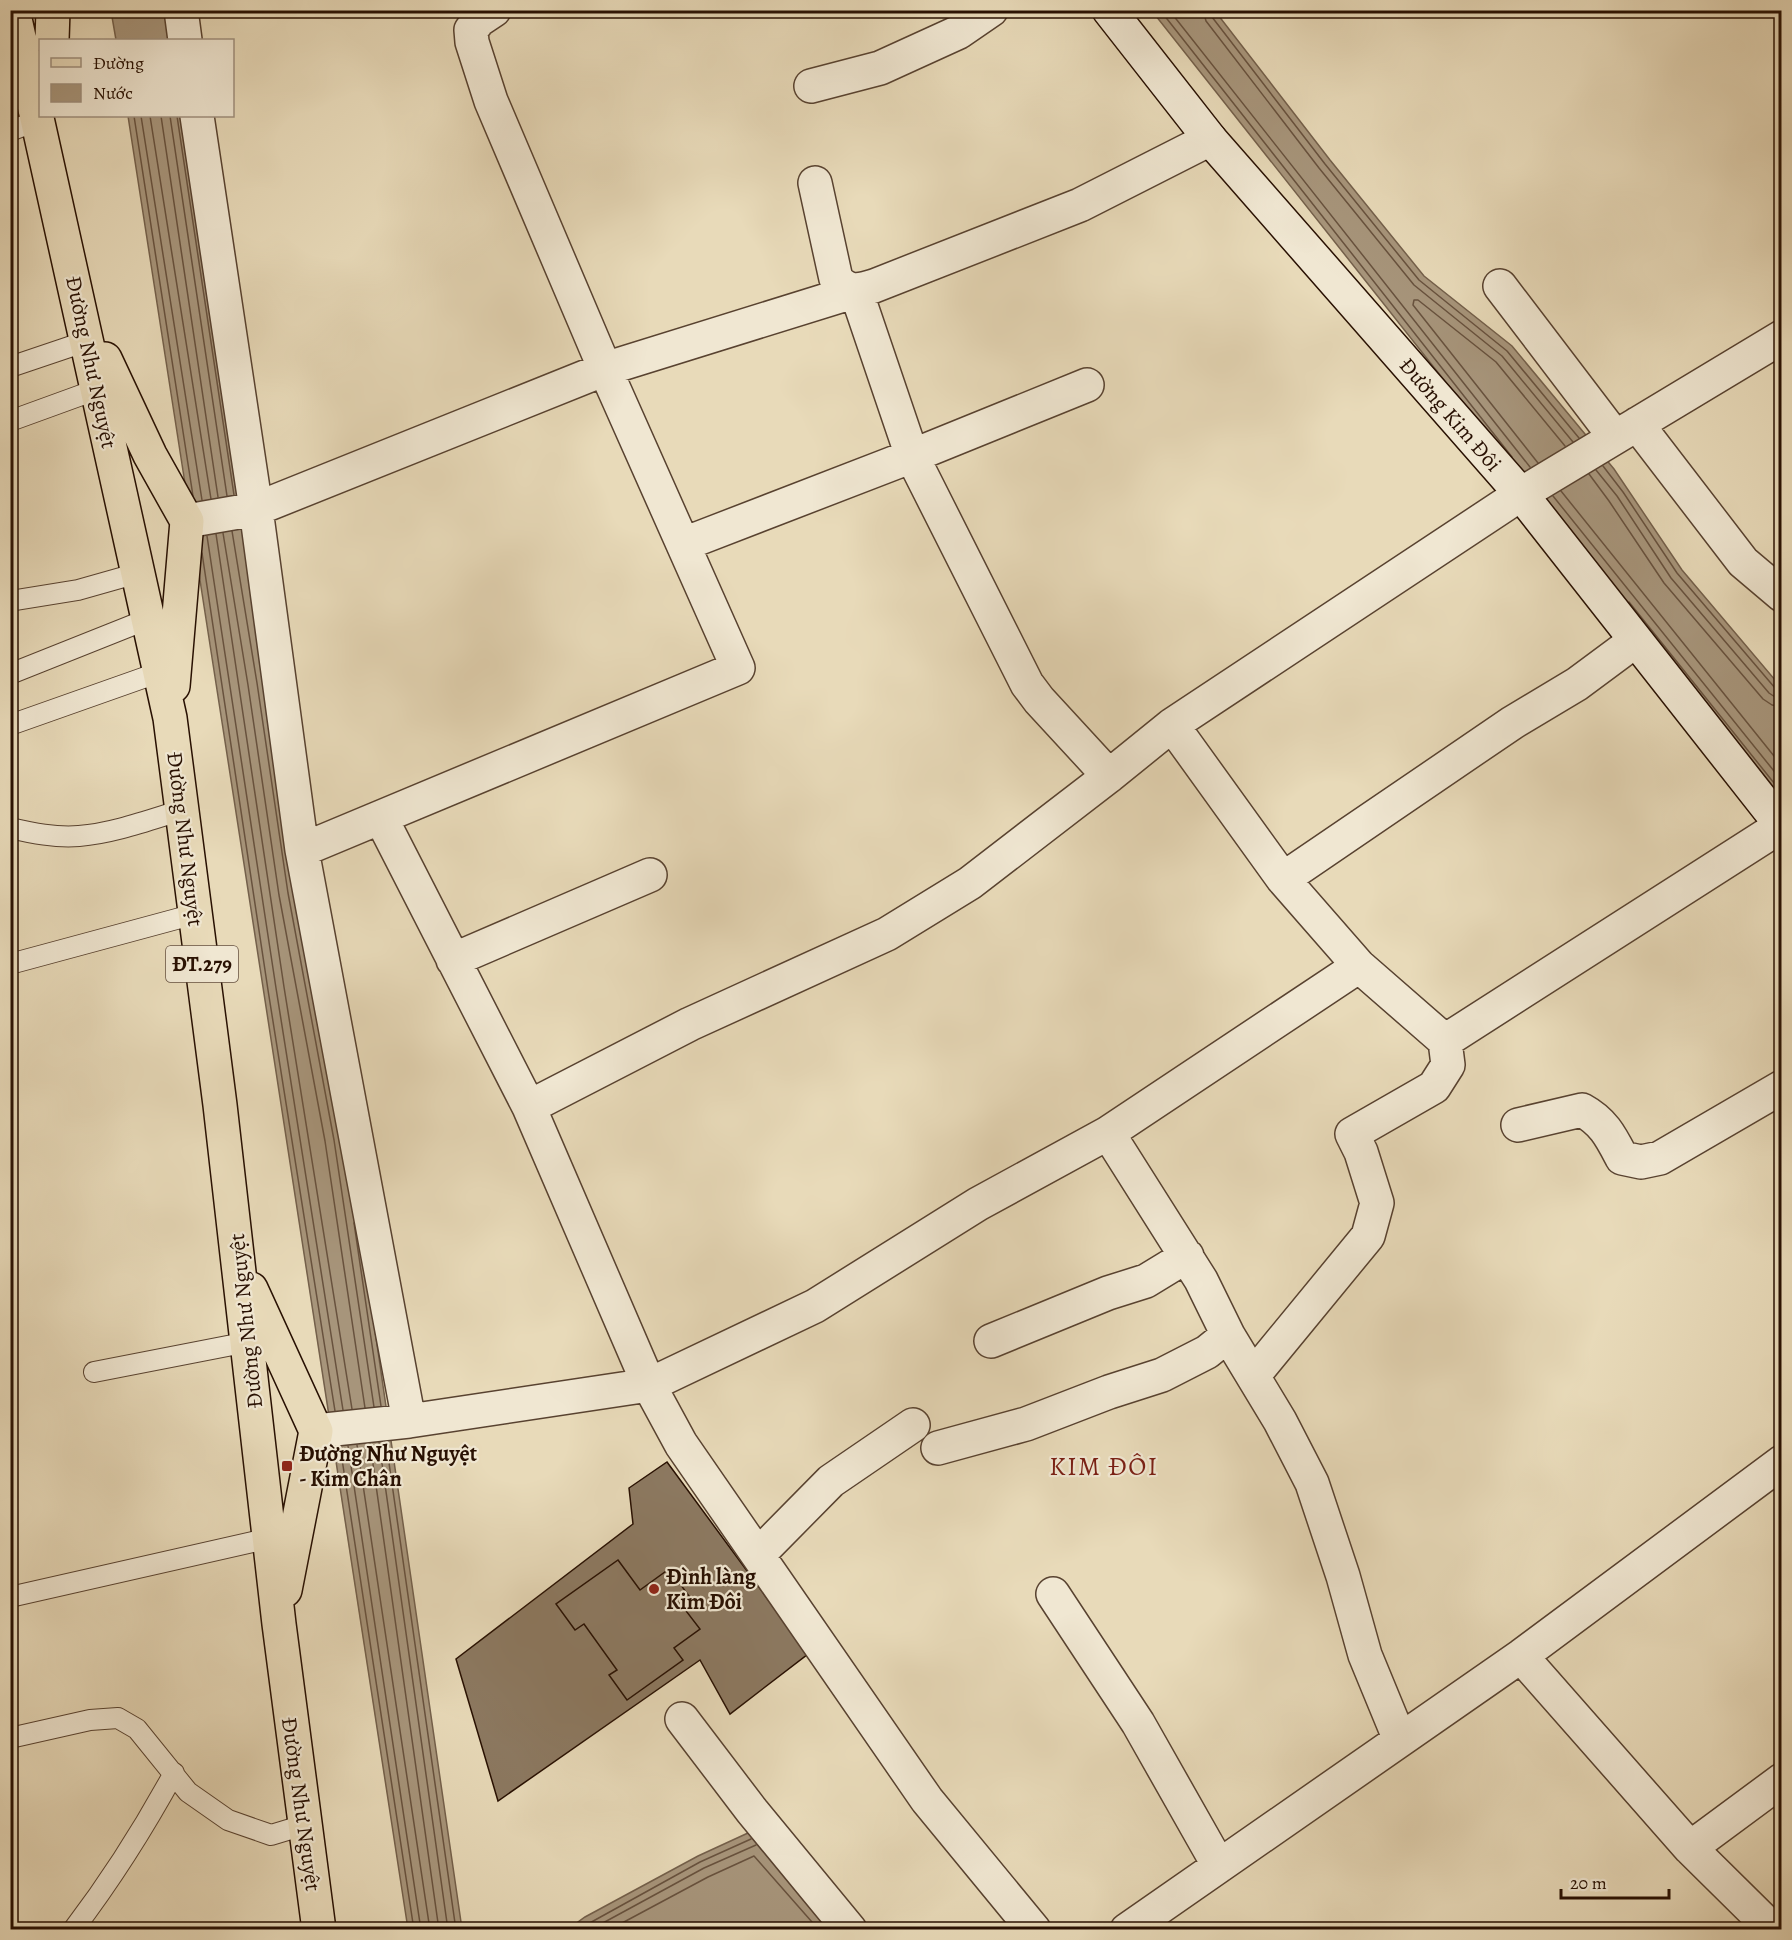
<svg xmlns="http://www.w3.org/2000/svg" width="1792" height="1940" viewBox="0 0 1792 1940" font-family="Alegreya,serif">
<rect width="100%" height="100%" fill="#e8dab9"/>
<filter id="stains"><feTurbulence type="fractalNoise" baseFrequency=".00333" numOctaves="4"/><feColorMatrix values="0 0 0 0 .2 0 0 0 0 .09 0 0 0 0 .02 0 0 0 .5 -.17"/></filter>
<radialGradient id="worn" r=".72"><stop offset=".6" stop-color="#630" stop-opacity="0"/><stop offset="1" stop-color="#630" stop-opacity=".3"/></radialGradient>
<path fill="#a7957b" stroke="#74604b" stroke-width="1.5" d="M111,11H168L172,40H116Z
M1152,11H1215L1330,160L1424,276L1512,346L1614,469L1682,570L1781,687V802L1512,466Z
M128,116H183L347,1138L462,1929H408C314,1325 223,720 128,116Z
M761,1827L848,1930H567L585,1917L698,1856Z"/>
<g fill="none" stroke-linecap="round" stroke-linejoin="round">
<path stroke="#68523e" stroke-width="1.5" d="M1160,10L1512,457
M1169,10L1530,467
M1203,10L1206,21L1319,168L1414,285L1502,356L1573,442
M1211,10L1212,17L1325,164L1419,280L1507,351L1579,438
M134,116L193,496
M141,116L202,500
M150,116L211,499
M161,116L218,497
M170,116L227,496
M177,116L234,495
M1538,463L1413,305L1414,300H1418L1496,362L1565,446
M1603,466L1623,492L1677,573L1775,688L1782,690
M1596,470L1617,496L1671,578L1769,693L1775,697H1782
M1589,474L1609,501L1664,583L1763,699L1772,705L1782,707
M1561,491L1782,766
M1553,496L1782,781
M232,531L257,683L288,893L334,1140L374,1407
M223,533L248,685L279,895L325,1141L365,1408
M216,534L284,987L352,1409
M207,536L276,988L343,1410
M202,553L268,990L335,1411
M1629,602L1782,793
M354,1223L381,1406
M379,1442L448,1930
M386,1442L456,1930
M370,1443L439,1930
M357,1445L430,1930
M340,1446L414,1930
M348,1446L421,1930
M577,1930L700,1862L751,1839
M590,1930L704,1868L756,1845
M609,1930L708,1877L754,1856L819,1930"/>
</g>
<path fill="#8c7961" stroke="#281002" stroke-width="1.5" d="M667,1462L808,1654L730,1714L700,1660L498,1801L456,1659L633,1524L629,1488Z
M618,1560L640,1590L669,1569L692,1600L683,1607L700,1629L674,1648L683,1660L627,1700L609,1675L617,1670L584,1624L575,1630L556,1604Z"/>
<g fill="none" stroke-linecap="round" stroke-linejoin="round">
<defs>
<path id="lane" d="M10,131L39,120
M10,367L87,341
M10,421L98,389
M10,601L78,590L138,573
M10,674L148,619
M10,725L160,672
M10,828C32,833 56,838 79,836C114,833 149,820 182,810
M10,964L195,914
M94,1372L248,1342
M10,1597L270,1538
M10,1738L90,1720L118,1718L137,1729L188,1792L228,1820L271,1835L304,1825
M73,1930C111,1880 144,1828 174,1773"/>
<path id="street" d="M181,10L185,40
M811,86L880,68L959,32L991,10
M197,116L256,509L302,850L409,1421
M815,183L836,279C848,293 858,291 874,286L1080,205L1210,139
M1500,286L1615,437
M1637,424L1743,562L1782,595
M187,521L256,509L605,369L856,291L912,456L1087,385
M684,544L912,456L1027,684L1039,700L1109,776
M381,818L529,1107L649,1385L681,1444L927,1800L1034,1930
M1781,826L1445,1041L1359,966L1283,879L1172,725L1521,494L1782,337
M302,850L738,668L605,369L491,101L472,42L471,30L479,20L494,10
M1283,879L1512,723L1577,684L1635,641
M453,960L650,875
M529,1107L690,1024L887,934L970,883L1109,776L1172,725
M1518,1125L1582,1110C1604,1122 1611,1137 1622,1158L1641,1162L1660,1158L1782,1087
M1108,1133L1201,1280L1228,1335L1280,1421L1312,1483L1343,1576L1365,1655L1400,1740
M991,1341L1108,1293L1146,1281L1187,1256
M1253,1376L1368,1236L1377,1203L1361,1152L1352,1134L1434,1087L1448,1065L1445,1041
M316,1431L409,1421L649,1385L815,1306L978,1204L1108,1133L1359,966
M938,1448L1026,1424L1109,1392L1162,1375L1207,1352L1228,1335
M758,1555L831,1481L913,1425
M1053,1594L1138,1723L1219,1866
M1521,1656L1690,1848L1773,1930
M682,1719L752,1811L850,1930
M1690,1848L1782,1780
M1127,1930L1521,1656L1782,1462"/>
<path id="secondary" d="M1109,10L1210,139L1521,494L1782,826"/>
<path id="primary" d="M13,10L170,718L220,1105L279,1624L319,1930
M52,40L53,10
M105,359L150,455L187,521L173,686
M251,1289L316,1431L285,1590"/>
</defs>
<use href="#lane" stroke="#584230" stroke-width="22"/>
<use href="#street" stroke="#584230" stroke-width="36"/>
<use href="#secondary" stroke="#281002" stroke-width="36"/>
<use href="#primary" stroke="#281002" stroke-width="36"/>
<use href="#lane" stroke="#f0e7d2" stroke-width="20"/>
<use href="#street" stroke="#f0e7d2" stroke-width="33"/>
<use href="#secondary" stroke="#f0e7d2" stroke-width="33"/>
<use href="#primary" stroke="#e8dab9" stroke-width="33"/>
</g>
<g fill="#8f2418" stroke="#f0e7d2" stroke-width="2">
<rect x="281" y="1460" width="12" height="12" rx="3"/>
<circle cx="654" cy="1589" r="6"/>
</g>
<g text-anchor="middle" stroke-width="4.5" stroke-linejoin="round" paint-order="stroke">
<rect fill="#f0e7d2" stroke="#645040" stroke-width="1.5" x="166" y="946" width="72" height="36" rx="4.5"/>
<g font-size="21" font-weight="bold" fill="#281002">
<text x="202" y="971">ĐT.279</text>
</g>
<g font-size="22" fill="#281002" stroke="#f0e7d2">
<text transform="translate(92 362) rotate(78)" y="8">Đường Như Nguyệt</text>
<text transform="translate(1451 414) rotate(49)" y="8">Đường Kim Đôi</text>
<text transform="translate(186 839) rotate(83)" y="8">Đường Như Nguyệt</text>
<text transform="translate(245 1321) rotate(-96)" y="8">Đường Như Nguyệt</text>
<text transform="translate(302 1804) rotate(82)" y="8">Đường Như Nguyệt</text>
</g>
<g font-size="22" font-weight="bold" fill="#281002" stroke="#f0e7d2" text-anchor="start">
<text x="299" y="1461">Đường Như Nguyệt<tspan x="299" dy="25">- Kim Chân</tspan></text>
<text x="666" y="1584">Đình làng<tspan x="666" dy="25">Kim Đôi</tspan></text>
</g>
<g font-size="26" letter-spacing="1.5" fill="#7a1f14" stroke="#f0e7d2">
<text x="1104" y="1475">KIM ĐÔI</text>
</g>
</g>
<rect width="1792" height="1940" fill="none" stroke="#e8dab9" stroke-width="36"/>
<rect x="12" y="12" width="1768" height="1916" fill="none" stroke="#281002" stroke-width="3"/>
<rect x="18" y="18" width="1756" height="1904" fill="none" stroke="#281002" stroke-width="1.5"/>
<rect x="39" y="39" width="195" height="78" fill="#f0e7d2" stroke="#a0917f" stroke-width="1.5"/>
<rect x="51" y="58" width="30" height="9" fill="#e8dab9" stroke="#a0917f" stroke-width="1.5"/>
<text x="93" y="69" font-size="18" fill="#281002">Đường</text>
<rect x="51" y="84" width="30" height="18" fill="#a7957b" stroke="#a0917f" stroke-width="1.5"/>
<text x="93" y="99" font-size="18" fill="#281002">Nước</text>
<path d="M1561 1889v9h108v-9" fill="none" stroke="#281002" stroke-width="3"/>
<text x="1570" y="1889" font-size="18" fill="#281002" stroke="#f0e7d2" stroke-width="4.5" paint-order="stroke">20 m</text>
<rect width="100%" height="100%" filter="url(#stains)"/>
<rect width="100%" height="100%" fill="url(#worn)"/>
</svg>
